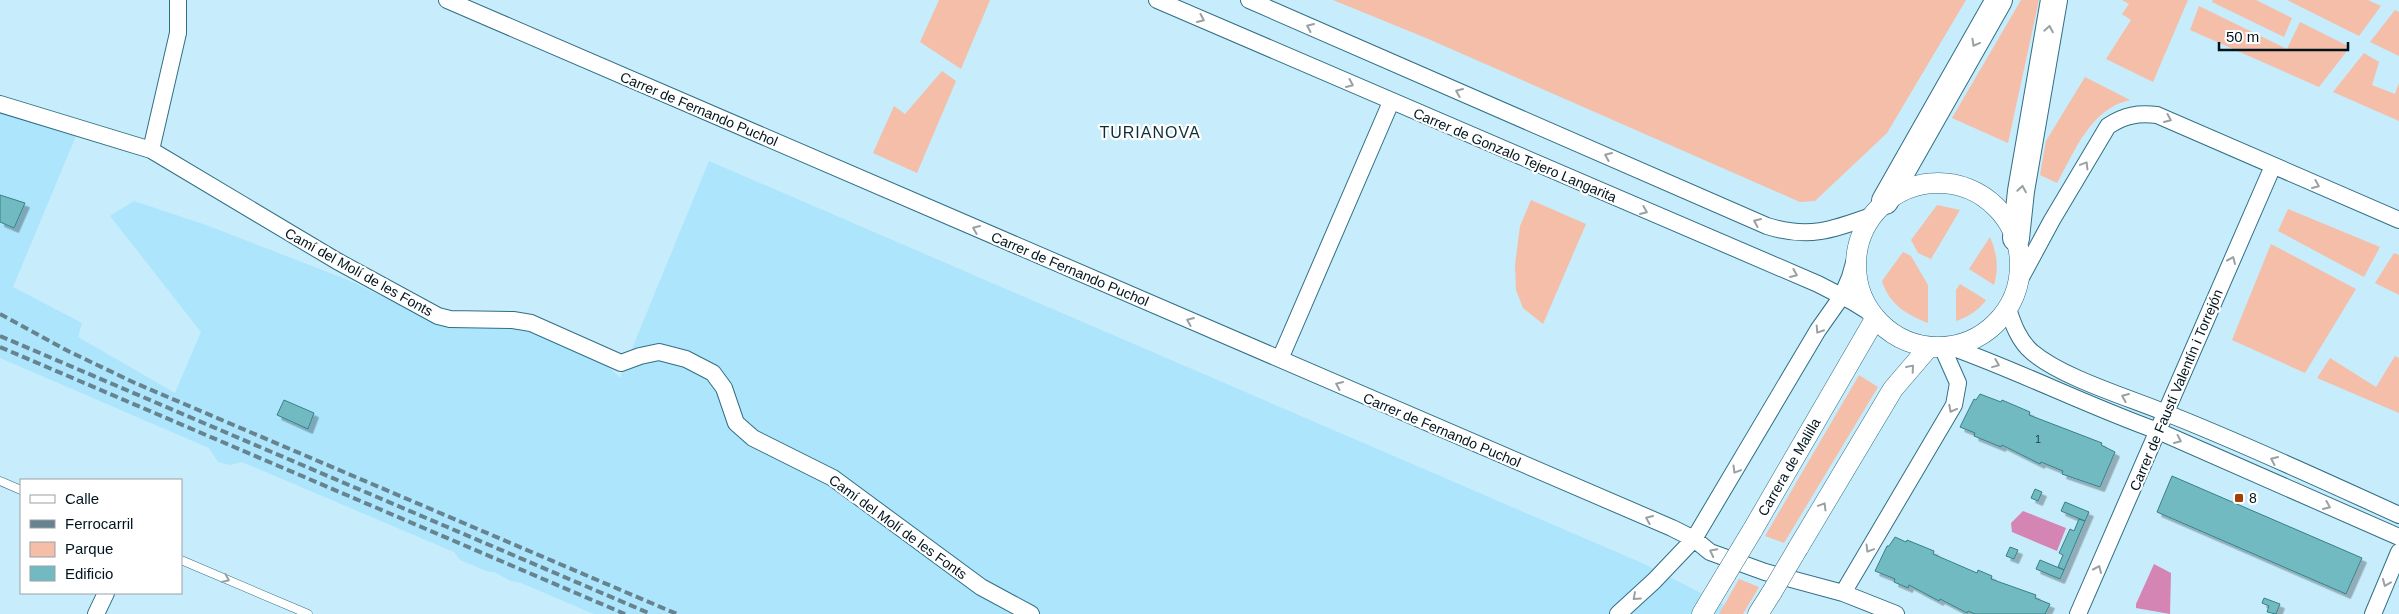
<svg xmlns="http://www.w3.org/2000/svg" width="2399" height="614" viewBox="0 0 2399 614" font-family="Arial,sans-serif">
<defs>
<filter id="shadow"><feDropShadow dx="4.5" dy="4.5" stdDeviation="0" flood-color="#0004"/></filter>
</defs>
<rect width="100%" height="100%" fill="#c7ecfb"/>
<path fill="#ace5fc" d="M0,104L78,131L13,287L82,323L78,337L175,393L201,332L110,216L134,201L206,225L348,280L436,322L515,327L538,333L607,365L620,378L709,161L1642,563L1742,614H594L521,583L511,581L494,572H489L460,560L454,552L242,462L230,465L218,462L209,448L0,358Z"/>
<path fill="#f4bea8" d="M939,0H990L961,69L920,42Z
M1333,0H1966L1887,133L1815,201L1800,202L1426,38Z
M2021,0H2039L2008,143L1952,118Z
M2122,0H2188L2153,82L2106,59L2131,20L2122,14L2129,4Z
M2213,0H2256L2292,18L2284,37L2212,2Z
M2287,0H2368L2381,6L2359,36Z
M2199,6L2287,49L2300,22L2350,47L2319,87L2190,30Z
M2395,10L2399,12V56L2370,42Z
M2364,53L2379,62L2372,85L2395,94L2399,83V121L2333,92Z
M942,71L956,81L917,173L873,153L894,106L905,114Z
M2085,77L2130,100C2090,109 2075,151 2057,183L2040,175L2046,141Z
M1531,200L1586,224L1543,324L1523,308L1516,290L1515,265L1520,226Z
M1937,205L1960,210L1931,259L1918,253L1911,240Z
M2288,209L2380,247L2364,277L2278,231Z
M1990,237C1997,254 1999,267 1994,285L1969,269Z
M2271,244L2356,289L2305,373L2232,340Z
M1903,252L1911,256L1928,285V323C1907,315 1889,304 1882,281Z
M2394,253L2399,255V295L2375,283Z
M1960,284L1986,300C1979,310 1968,317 1956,321V290Z
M2395,356L2399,358V413L2317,378L2330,358L2376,387Z
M1859,375L1878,387L1784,543L1765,536Z
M1739,579L1759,587L1743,614H1719Z"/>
<path fill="#d585b4" d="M2023,511L2066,528L2057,551L2012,532L2011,523Z
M2154,564L2171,573L2170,614L2136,608V604Z"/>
<path fill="#72bac2" stroke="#378087" filter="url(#shadow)" d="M0,195L25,203L14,228L0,222Z
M1980,394L2001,402L2002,400L2030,412L2029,415L2102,443L2101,445L2115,452L2100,487L2062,474L2063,471L2041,462L2040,464L2002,445L2001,447L1974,436L1975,433L1960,427L1974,399L1976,400Z
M284,400L314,413L308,429L277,415Z
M2172,476L2362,558L2346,594L2157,512Z
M2035,489L2042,492L2038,501L2031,498Z
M2065,502L2089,512L2085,521L2061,511Z
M2079,519L2085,521L2064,570L2058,567L2063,555L2059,553L2070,529L2074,531Z
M1895,537L1906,542L1907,540L1934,551L1933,554L1977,573L1978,570L1992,576L1991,579L2036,595L2035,598L2050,604L2045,614H1975L1968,611L1967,613L1940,599L1939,601L1909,585L1908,588L1894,582L1895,579L1875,571L1887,546H1889Z
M2010,547L2018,550L2014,559L2006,556Z
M2040,560L2064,570L2060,579L2036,569Z
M2264,598L2280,604L2276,614L2267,612L2269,606L2262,603Z"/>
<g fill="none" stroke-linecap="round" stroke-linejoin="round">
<defs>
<path id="service" d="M0,481L21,490
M181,560L308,614"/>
<path id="minor" d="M447,0L1672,528L1694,539L1710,552L1765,572L1843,593L1896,614
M1157,0L1818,284L1853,302L1871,313
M1249,0L1767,226C1808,239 1833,230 1871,216
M0,104L151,150L337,261L438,316L450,319L513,320L531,323L621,363L640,356L659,352L686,359L713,373L724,388L736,423L753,438L833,478L981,587L1031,614
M151,150L178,33V0
M2018,283L2052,220L2108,126C2125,115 2138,113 2157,115L2399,220
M2008,309C2013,324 2019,341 2032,352C2063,378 2127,397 2166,413C2245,444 2322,480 2399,515
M1951,347C2021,372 2088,406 2158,431L2399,537
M1280,359L1391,102
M1843,593L1954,405L1958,383L1942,347
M96,614L106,593
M1618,614L1654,581L1694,539L1818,330L1842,296L1850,277L1856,256
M2078,614L2273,166
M2373,614L2399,552"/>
<path id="tertiary" d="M1856 265a82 82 0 1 1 164 0a82 82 0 1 1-164 0Z
M1752,531L1875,319
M1798,548L1893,389L1929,347
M1702,614L1726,574
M1758,614L1772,592"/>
<path id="trunk" d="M1885,201L1999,0
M2016,238L2021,191L2054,0"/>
</defs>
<use href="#service" stroke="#306f85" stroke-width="9"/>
<use href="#minor" stroke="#306f85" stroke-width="18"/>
<use href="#tertiary" stroke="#306f85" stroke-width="21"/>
<use href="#trunk" stroke="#306f85" stroke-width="28"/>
<use href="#service" stroke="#fff" stroke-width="8"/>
<use href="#minor" stroke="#fff" stroke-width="16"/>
<use href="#tertiary" stroke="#fff" stroke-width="20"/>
<use href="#trunk" stroke="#fff" stroke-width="26"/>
<path stroke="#66838f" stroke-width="4" stroke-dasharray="8 4" stroke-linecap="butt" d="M0,314L68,351L135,383L677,614
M0,336L651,614
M0,347L625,614"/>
<defs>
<path id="tertiary-bridge" d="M1726,574L1752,531
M1772,592L1798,548"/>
</defs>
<use href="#tertiary-bridge" stroke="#306f85" stroke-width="21" stroke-linecap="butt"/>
<use href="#tertiary-bridge" stroke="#fff" stroke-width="20"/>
</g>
<defs><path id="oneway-chevron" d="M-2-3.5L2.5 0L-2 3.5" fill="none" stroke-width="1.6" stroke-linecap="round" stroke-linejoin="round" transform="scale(1.25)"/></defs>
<g stroke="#99a1a5">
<use href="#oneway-chevron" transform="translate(1201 19) rotate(24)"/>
<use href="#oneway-chevron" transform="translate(1310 27) rotate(-156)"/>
<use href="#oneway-chevron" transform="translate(2049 29) rotate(-80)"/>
<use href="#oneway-chevron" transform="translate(1975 43) rotate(119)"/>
<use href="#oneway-chevron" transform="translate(1350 84) rotate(24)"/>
<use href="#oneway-chevron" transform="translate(1459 92) rotate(-157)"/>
<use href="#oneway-chevron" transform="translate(2168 119) rotate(24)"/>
<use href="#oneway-chevron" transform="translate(1608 156) rotate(-157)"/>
<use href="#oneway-chevron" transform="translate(2085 165) rotate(-59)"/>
<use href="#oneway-chevron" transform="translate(2316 185) rotate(23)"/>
<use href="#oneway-chevron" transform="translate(2022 189) rotate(-81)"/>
<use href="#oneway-chevron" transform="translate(1644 211) rotate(23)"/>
<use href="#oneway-chevron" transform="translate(1757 222) rotate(-156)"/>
<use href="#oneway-chevron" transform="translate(976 229) rotate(-157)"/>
<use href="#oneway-chevron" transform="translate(2232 260) rotate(-66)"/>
<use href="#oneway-chevron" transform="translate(1794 274) rotate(23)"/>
<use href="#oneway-chevron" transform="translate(1190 321) rotate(-157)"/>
<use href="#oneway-chevron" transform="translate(1819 330) rotate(123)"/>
<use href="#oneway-chevron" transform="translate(1996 364) rotate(22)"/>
<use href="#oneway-chevron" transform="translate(1911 368) rotate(-49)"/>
<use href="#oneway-chevron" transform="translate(1339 385) rotate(-156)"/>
<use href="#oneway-chevron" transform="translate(2125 397) rotate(-157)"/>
<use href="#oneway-chevron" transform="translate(1952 409) rotate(118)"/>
<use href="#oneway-chevron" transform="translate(2178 440) rotate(25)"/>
<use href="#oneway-chevron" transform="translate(2274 460) rotate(-156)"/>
<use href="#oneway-chevron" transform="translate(1736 470) rotate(121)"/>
<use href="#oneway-chevron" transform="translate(1823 506) rotate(-59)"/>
<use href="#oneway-chevron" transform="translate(2327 506) rotate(23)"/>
<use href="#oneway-chevron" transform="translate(1649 519) rotate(-157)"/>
<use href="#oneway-chevron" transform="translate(1869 549) rotate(121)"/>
<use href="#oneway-chevron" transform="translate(1713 552) rotate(-153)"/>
<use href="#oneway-chevron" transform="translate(2098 569) rotate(-66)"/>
<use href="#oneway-chevron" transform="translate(226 579) rotate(23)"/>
<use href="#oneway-chevron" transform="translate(2386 583) rotate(113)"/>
<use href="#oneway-chevron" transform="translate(1636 597) rotate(138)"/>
</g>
<rect fill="#a44102" stroke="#fff" stroke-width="2" x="2234" y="493" width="10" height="10" rx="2.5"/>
<g text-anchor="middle" stroke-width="4.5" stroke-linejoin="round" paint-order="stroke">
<g font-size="11" fill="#1c3e46">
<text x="2038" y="443">1</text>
</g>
<g font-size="14" fill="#00141d" stroke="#fff">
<text transform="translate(699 109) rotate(23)" y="5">Carrer de Fernando Puchol</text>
<text transform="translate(1515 155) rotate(23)" y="5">Carrer de Gonzalo Tejero Langarita</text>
<text transform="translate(1070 269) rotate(23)" y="5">Carrer de Fernando Puchol</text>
<text transform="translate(359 272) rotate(29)" y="5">Camí del Molí de les Fonts</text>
<text transform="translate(2176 390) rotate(-67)" y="5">Carrer de Faustí Valentín i Torrejón</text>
<text transform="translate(1442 430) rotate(23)" y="5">Carrer de Fernando Puchol</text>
<text transform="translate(1789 467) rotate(-60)" y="5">Carrera de Malilla</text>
<text transform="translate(898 527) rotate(36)" y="5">Camí del Molí de les Fonts</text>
</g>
<g font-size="14" fill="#00141d" stroke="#fff" text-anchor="start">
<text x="2249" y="503">8</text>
</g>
<g font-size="16" letter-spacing="1" fill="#0c2e39" stroke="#fff">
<text x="1150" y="138">TURIANOVA</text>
</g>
</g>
<rect x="20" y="479" width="162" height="115" fill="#ffffff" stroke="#99a1a5"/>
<rect x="30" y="495" width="25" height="8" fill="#ffffff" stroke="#99a1a5"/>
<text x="65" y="504" font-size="15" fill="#00141d">Calle</text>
<rect x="30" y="520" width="25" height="8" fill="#66838f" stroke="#99a1a5"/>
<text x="65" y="529" font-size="15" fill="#00141d">Ferrocarril</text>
<rect x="30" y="542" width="25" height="15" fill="#f4bea8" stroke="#99a1a5"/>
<text x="65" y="554" font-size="15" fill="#00141d">Parque</text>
<rect x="30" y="566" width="25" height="15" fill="#72bac2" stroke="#99a1a5"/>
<text x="65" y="579" font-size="15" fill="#00141d">Edificio</text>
<path d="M2219 42v8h129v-8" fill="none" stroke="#00141d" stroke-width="2.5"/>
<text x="2226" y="42" font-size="15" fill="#00141d" stroke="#ffffff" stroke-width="4" paint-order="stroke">50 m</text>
</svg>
